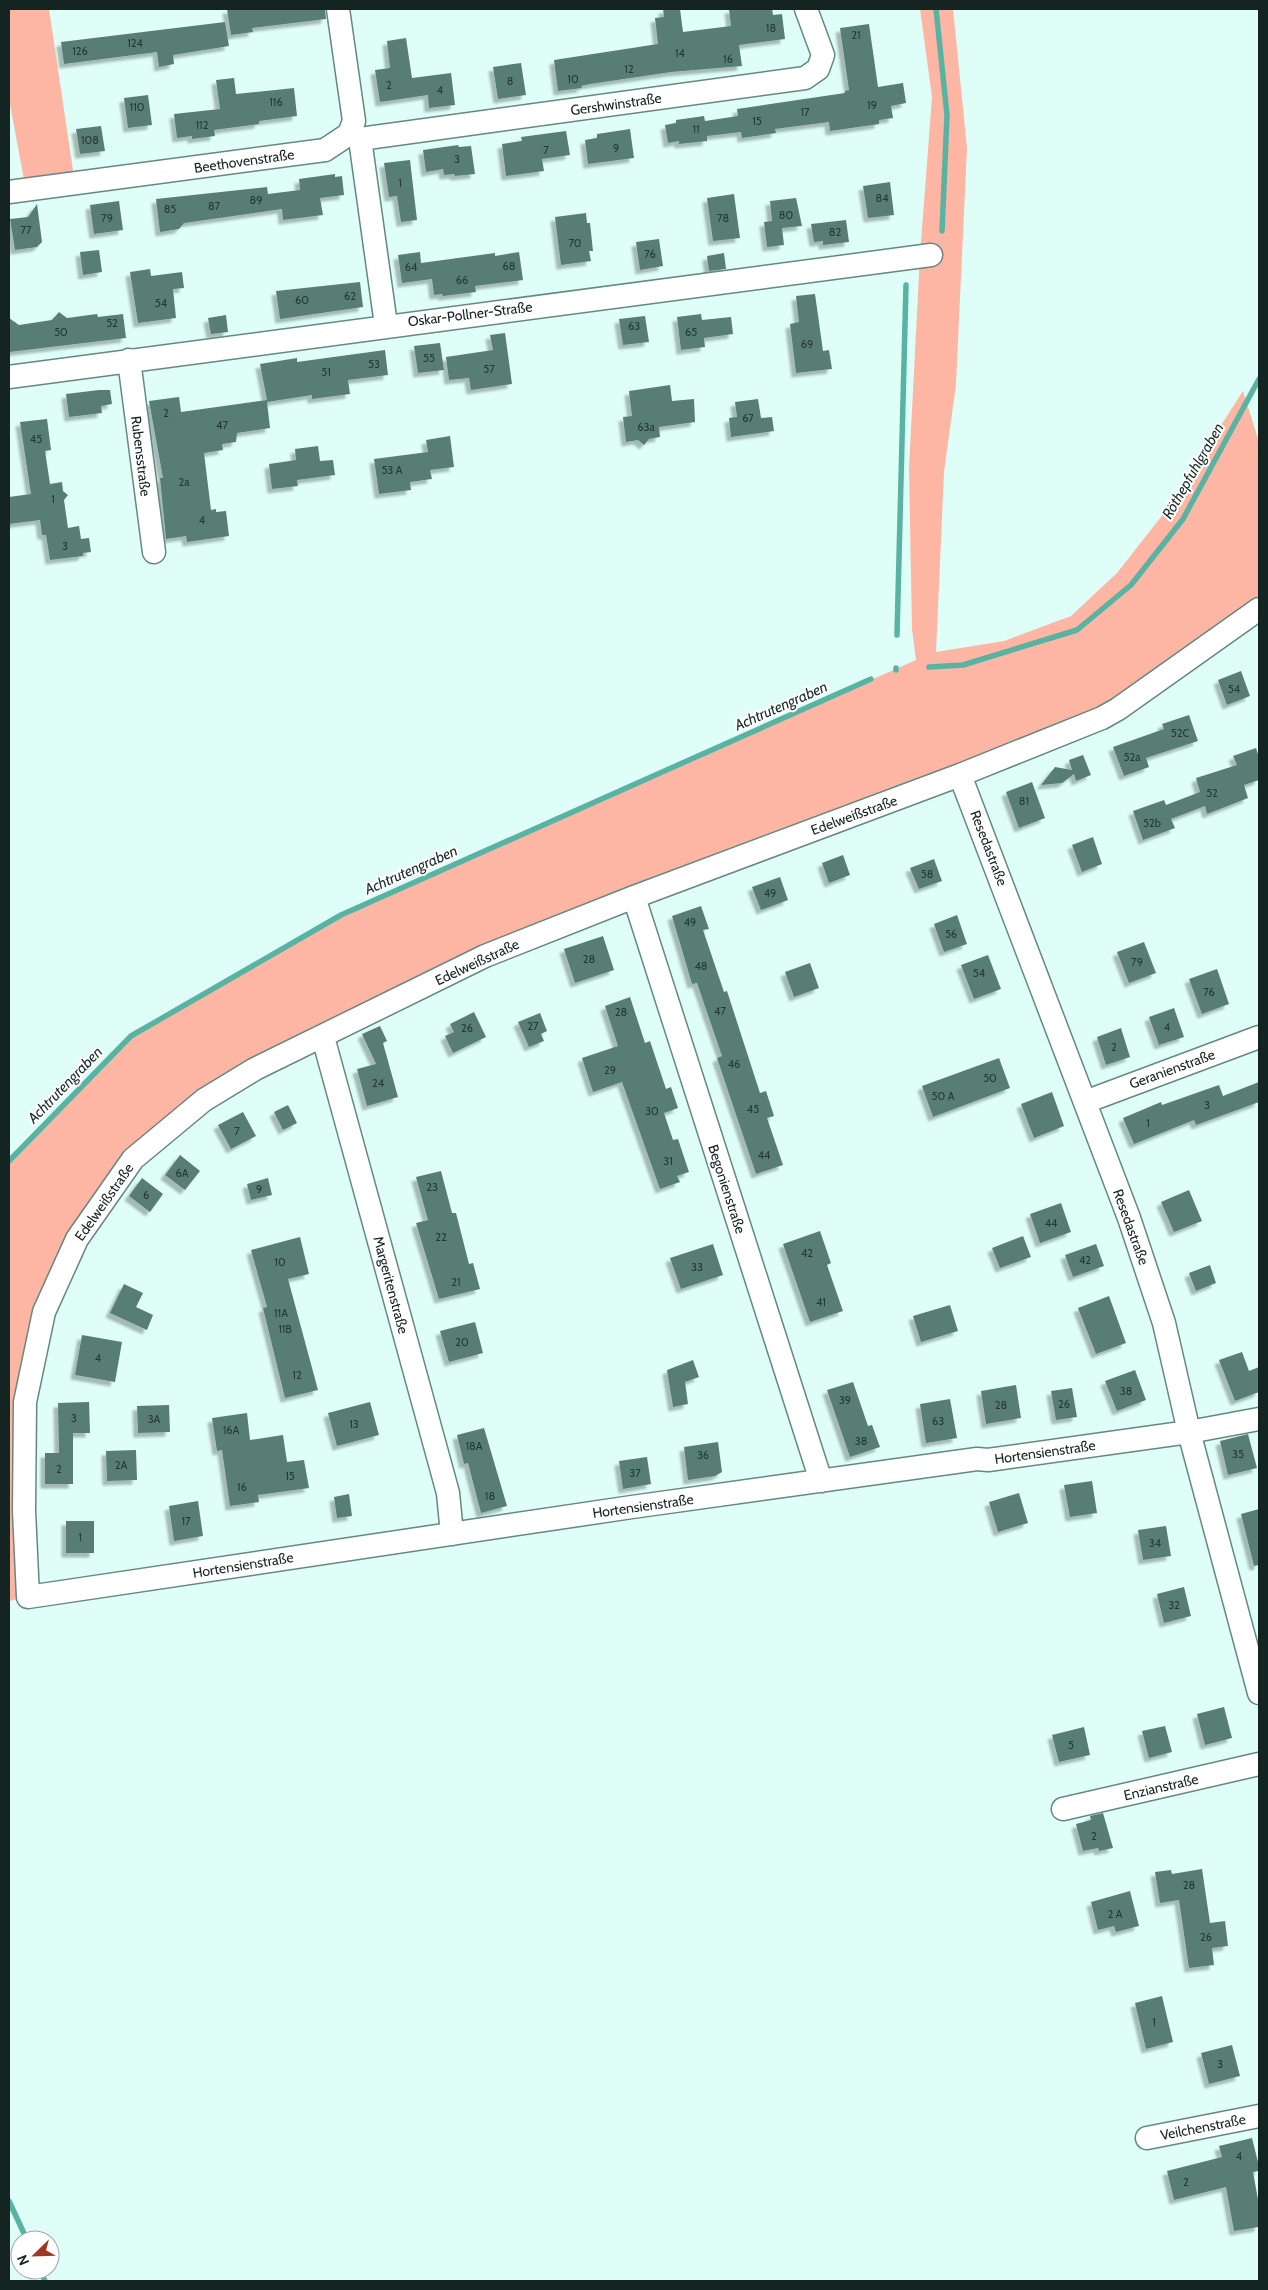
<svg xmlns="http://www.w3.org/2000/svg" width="1268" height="2290" viewBox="0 0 1268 2290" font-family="Cabin,sans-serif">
<defs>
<filter id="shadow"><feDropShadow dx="-4.5" dy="4.5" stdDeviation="1" flood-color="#0004"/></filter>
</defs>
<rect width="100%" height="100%" fill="#defef7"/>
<path fill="#fdb6a4" d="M9,9H49L75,184L26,190L9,99Z
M920,9H953L967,148L956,384L944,472L936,652L1004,641L1071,616L1117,573L1168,508L1243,391L1259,442V609L1118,709L634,897L255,1069L133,1159L77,1239L25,1402L28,1597L9,1601V1161L131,1036L341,915L916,660L912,629L909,468L920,255L932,97Z"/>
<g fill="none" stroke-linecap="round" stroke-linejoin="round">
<path stroke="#59b3a2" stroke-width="5.5" d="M936,9L947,115L942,231
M897,635L906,285
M929,667L963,665L1077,630L1131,585L1183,519L1259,379
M896,668V670
M9,1161L131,1036L341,915L871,679
M9,2201L27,2240
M40,2270L45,2281"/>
</g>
<path fill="#587d75" filter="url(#shadow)" d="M227,9H325L326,19L252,28L253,32L231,35Z
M663,9H680L683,32L731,26L729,9H772L773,15L782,14L785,39L739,45L742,66L671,72L590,84L581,86L582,88L558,91L554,60L658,44L655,18L664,17Z
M225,22L229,46L173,55L174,64L159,67L157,52L64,64L61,42Z
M869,24L878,87L903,83L906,103L891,106L893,118L879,120V124L830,131L829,122L775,129L776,133L742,138L741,132L707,136V141L679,144V141L668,143L665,125L676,123V120L704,116L705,121L738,116L737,109L845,93V91L849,90L840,28Z
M406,38L412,78L451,73L455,105L429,108L428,95L380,102L375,70L390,68L387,41Z
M521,63L526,95L498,99L493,67Z
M234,78L236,94L294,88L297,116L259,121V124L214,130L215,136L192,139V136L177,138L174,114L220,109L216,80Z
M148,95L152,125L128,128L124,98Z
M101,126L105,151L80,154L76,129Z
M630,129L634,158L588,164L585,140L597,138V134Z
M566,131L570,155L542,159L544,171L506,176L502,144L522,141L521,137Z
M458,145L459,147L471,146L475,174L455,176L454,174L444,175L443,169L426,172L423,150Z
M410,160L417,220L401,222L397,196L389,197L384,163Z
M335,174V177L342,176L344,195L320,198L323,215L283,220L282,209L184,223L179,229L160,232L156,199L267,187L268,194L300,190L299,179Z
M890,182L894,215L868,218L863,186Z
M734,194L740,238L713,241L707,198Z
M796,198L802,226L782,228L784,245L767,247L764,222L772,221L770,201Z
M119,201L123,230L94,234L90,205Z
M37,204L42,242L37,247L15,250L10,219L28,217Z
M586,213L587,223H590L593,251H589L591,261L561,265L555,217Z
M846,220L849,242L823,245V241L814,242L811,224Z
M659,239L663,266L640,270L636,242Z
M99,250L102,272L83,275L80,252Z
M420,252L421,263L495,253V256L519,252L523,280L475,286L476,292L443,296L442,294L434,295L432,279L402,283L398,255Z
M724,253L726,269L709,271L707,256Z
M150,269L151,276L182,272L184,288L173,289L176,318L138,323L130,272Z
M360,282L363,307L280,319L276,291Z
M815,294L823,351L829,350L832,369L796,373L790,324L799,322L796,296Z
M59,312L67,318L97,314L98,317L123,314L126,338L9,352V318L19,325L52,320Z
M701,314L702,320L731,317L733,334L704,338L705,347L681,350L677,317Z
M226,315L228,332L211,334L208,318Z
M645,316L649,342L623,345L619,319Z
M505,333L512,384L471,390L469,378L449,380L446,357L493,350L490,335Z
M440,343L444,370L418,373L414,346Z
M385,350L388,375L348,380L350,394L312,399V395L267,402L270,428L237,433L236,442L222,444L223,450L204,453L211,510L216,509V512L226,511L229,536L187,542L186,536L166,539L160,478H163L149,401L179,397L181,412L267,400L260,364L297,358V362Z
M670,385L672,401L694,399L695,422L659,427L660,437L649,439L644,445L638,440L626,442L623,417L632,416L629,391Z
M99,390H110L112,404L101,406L102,413L69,417L66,394Z
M758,399L761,418L772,417L774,431L731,437L729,418L737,417L735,402Z
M47,419L51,450L45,451L50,484L62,482L63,491L68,495L64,500L68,528L79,526L81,539L89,538L91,552L83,553V556L50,560L46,535H42L40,520L9,524V497L31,494L20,422Z
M450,436L454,467L430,470L432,479L410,482L411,490L379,494L374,459L428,452L426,440Z
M318,446L320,461L333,460L335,475L297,480L298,486L272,489L269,464L296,460L295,449Z
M1241,671L1250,696L1227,705L1218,680Z
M1189,715L1198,741L1146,758L1149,767L1124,776L1113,747L1164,729L1162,724Z
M1256,748L1259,757V780L1244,785L1248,798L1207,814L1205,806L1171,819L1175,828L1143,840L1133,811L1164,800L1166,805L1200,792L1196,778L1237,765L1233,756Z
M1083,755L1091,775L1076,781L1074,774L1062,783L1041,785L1055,767L1072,770L1069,760Z
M1032,782L1045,818L1019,828L1006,792Z
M1093,837L1102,864L1082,872L1072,845Z
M843,855L850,875L829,883L822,863Z
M934,859L942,881L919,889L910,868Z
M780,877L788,900L761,910L752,887Z
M701,906L709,929L703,930L724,992L727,991L760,1093L766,1091L774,1116L767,1118L783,1165L756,1174L717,1058L722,1056L697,983L692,984L672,916Z
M957,915L967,944L944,952L934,924Z
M603,936L614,970L575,983L564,949Z
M1144,942L1156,973L1129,983L1117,952Z
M988,955L1001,989L974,999L961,965Z
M810,963L819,988L794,997L785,972Z
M1217,969L1229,1004L1202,1014L1189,979Z
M630,997L645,1043L650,1041L666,1089L671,1087L678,1108L664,1113L673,1140L678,1139L689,1172L677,1176L680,1182L660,1189L622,1082L593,1092L582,1058L618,1046L605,1006Z
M1174,1008L1184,1037L1159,1045L1149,1017Z
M474,1012L486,1037L453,1053L445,1036L454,1032L450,1024Z
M540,1013L547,1031L541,1034L544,1041L529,1047L518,1022Z
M380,1026L387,1041L383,1043L398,1097L367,1106L357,1069L376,1064L362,1034Z
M1121,1028L1130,1057L1106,1065L1097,1037Z
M999,1058L1010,1088L933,1117L922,1086Z
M1259,1082V1102L1196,1125L1194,1120L1134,1144L1123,1118L1161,1102L1162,1105L1219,1085L1223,1096Z
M1052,1092L1064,1126L1034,1138L1021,1104Z
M288,1105L297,1123L283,1130L274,1112Z
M243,1112L256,1136L231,1149L218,1125Z
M180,1155L200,1171L185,1190L165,1175Z
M441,1171L452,1213H456L469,1264L473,1263L480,1289L439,1299L416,1223L428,1220L416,1177Z
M142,1178L163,1194L150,1212L129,1196Z
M268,1178L272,1195L251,1200L247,1184Z
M1189,1190L1202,1221L1174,1232L1161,1202Z
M1061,1203L1071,1232L1040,1243L1030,1214Z
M820,1231L831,1263L827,1265L843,1311L810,1322L783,1244Z
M1023,1236L1031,1257L1000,1268L992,1248Z
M300,1237L309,1274L288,1279L318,1390L285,1398L263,1308L267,1307L251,1250Z
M713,1244L723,1275L681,1289L670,1258Z
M1096,1244L1104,1266L1073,1277L1065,1255Z
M1210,1265L1216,1283L1196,1291L1189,1273Z
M124,1284L143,1293L136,1307L153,1315L147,1330L110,1313Z
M1109,1296L1126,1343L1096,1354L1078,1308Z
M950,1305L958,1331L921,1342L913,1316Z
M475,1322L483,1353L449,1362L440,1331Z
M82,1335L122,1342L115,1382L75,1375Z
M1242,1352L1249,1371L1259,1367V1392L1235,1401L1219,1360Z
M693,1360L699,1377L685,1382L688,1404L673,1407L667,1370Z
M1135,1370L1146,1400L1117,1411L1105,1381Z
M853,1382L868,1426L872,1425L880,1447L850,1457L827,1390Z
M1016,1385L1021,1418L986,1424L981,1391Z
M1072,1388L1077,1417L1056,1420L1051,1391Z
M950,1399L957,1438L926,1443L920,1404Z
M89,1402L90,1433H73V1484H45V1453H59L58,1403Z
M370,1402L379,1435L337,1446L328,1413Z
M169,1405L170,1432L138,1433L137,1406Z
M247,1413L250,1440L283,1435L287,1462L304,1460L309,1488L258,1495L259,1502L230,1506L222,1450L217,1451L212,1418Z
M484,1428L507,1506L481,1513L468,1463L464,1464L457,1435Z
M1248,1434L1257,1468L1228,1475L1220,1441Z
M718,1442L722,1472L715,1476L688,1480L684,1447Z
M136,1450L137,1480L107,1481L106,1451Z
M647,1457L651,1484L623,1489L619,1461Z
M1092,1481L1097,1513L1070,1517L1064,1485Z
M1019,1493L1028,1523L998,1532L989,1502Z
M349,1494L352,1516L337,1518L334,1497Z
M198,1501L203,1536L174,1541L169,1506Z
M1259,1509V1565L1254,1566L1241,1514Z
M66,1521H94V1553H66Z
M1166,1526L1171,1556L1143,1560L1138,1530Z
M1184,1587L1191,1616L1164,1623L1157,1594Z
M1224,1707L1232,1738L1205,1745L1197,1714Z
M1165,1726L1172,1752L1149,1758L1142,1731Z
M1084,1727L1090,1755L1059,1762L1052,1735Z
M1103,1813L1113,1848L1099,1851L1098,1848L1083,1851L1076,1824L1091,1820L1090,1816Z
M1202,1869L1210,1923L1225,1921L1228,1946L1212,1948L1214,1965L1189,1968L1179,1900L1160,1903L1155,1872L1171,1870L1172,1874Z
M1130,1891L1139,1926L1116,1932L1114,1926L1098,1930L1091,1902Z
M1162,1996L1173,2042L1146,2049L1135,2003Z
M1232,2045L1240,2076L1209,2084L1201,2053Z
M1252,2138L1259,2166V2171L1253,2172L1259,2205V2227L1234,2231L1226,2187L1174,2200L1167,2171L1222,2157L1219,2146Z"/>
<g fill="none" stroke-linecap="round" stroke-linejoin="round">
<defs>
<path id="street" d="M349,134L360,139L805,78L818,69L823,55L806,9
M360,139L386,325
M9,192L325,150L349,134L354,121L338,9
M129,360L154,552
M9,377L931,255
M1259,609L1118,709L1102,718L960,775L634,897L485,956L255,1069L204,1100L133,1159L77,1239L44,1312L25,1402L24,1511L28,1597L632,1507L977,1459L988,1460L1189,1432L1259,1419
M960,775L1129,1218L1164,1323L1189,1432L1259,1693
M634,897L821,1481
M323,1037L448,1493L452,1534
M1085,1102L1259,1037
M1063,1809L1259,1764
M1147,2138L1259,2116"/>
</defs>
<use href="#street" stroke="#638981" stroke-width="25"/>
<use href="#street" stroke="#fff" stroke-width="22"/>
</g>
<g text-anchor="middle" stroke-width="4" stroke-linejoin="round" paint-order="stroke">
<g font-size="11" fill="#253a36">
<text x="771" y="32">18</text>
<text x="856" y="39">21</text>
<text x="135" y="47">124</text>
<text x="80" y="55">126</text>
<text x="680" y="57">14</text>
<text x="728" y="63">16</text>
<text x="629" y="73">12</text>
<text x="573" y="83">10</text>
<text x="510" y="85">8</text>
<text x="389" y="89">2</text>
<text x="440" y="94">4</text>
<text x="276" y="106">116</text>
<text x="872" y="109">19</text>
<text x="137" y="111">110</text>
<text x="805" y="116">17</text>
<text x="757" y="125">15</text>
<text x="202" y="129">112</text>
<text x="696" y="133">11</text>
<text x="90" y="144">108</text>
<text x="616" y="152">9</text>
<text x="546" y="154">7</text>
<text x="457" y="163">3</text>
<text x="400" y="187">1</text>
<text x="882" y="202">84</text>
<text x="256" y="204">89</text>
<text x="214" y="210">87</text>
<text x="170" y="213">85</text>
<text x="786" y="219">80</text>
<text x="107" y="222">79</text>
<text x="723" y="222">78</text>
<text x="26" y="234">77</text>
<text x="835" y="236">82</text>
<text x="575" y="247">70</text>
<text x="650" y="258">76</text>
<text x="509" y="270">68</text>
<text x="411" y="271">64</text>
<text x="462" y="284">66</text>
<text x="350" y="300">62</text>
<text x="302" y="304">60</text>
<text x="161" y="307">54</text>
<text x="112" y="327">52</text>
<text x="634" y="330">63</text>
<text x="61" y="336">50</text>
<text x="691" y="336">65</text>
<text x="807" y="348">69</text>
<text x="429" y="362">55</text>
<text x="374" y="368">53</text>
<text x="489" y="373">57</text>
<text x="326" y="376">51</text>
<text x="166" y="417">2</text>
<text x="748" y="422">67</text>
<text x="222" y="429">47</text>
<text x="646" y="431">63a</text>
<text x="36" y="443">45</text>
<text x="392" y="474">53 A</text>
<text x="184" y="486">2a</text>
<text x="53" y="503">1</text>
<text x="202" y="524">4</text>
<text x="65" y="550">3</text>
<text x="1234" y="693">54</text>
<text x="1180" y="737">52C</text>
<text x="1132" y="761">52a</text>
<text x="1212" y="797">52</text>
<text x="1024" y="805">81</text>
<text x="1152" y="827">52b</text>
<text x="927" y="878">58</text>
<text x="770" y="897">49</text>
<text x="690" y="926">49</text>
<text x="951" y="938">56</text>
<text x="589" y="963">28</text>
<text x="1137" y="966">79</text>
<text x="701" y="970">48</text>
<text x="979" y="977">54</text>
<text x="1209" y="996">76</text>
<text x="720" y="1015">47</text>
<text x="621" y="1016">28</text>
<text x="533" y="1030">27</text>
<text x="1167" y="1031">4</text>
<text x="467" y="1032">26</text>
<text x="1114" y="1051">2</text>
<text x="734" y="1068">46</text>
<text x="610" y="1074">29</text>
<text x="990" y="1082">50</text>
<text x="378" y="1087">24</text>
<text x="943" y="1100">50 A</text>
<text x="1207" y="1109">3</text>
<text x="753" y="1113">45</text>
<text x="652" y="1115">30</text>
<text x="1148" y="1127">1</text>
<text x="237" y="1135">7</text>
<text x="764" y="1159">44</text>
<text x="668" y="1165">31</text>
<text x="182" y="1177">6A</text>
<text x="432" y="1191">23</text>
<text x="259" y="1193">9</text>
<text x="146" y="1199">6</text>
<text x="1051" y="1227">44</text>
<text x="441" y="1241">22</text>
<text x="807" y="1257">42</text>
<text x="1085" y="1264">42</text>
<text x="280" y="1266">10</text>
<text x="697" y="1271">33</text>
<text x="456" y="1286">21</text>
<text x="821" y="1306">41</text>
<text x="281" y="1317">11A</text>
<text x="285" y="1333">11B</text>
<text x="462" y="1346">20</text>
<text x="98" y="1362">4</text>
<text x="297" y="1379">12</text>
<text x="1126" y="1395">38</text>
<text x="845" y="1404">39</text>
<text x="1064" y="1408">26</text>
<text x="1001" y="1409">28</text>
<text x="74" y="1422">3</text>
<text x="154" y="1423">3A</text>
<text x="938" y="1425">63</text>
<text x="354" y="1428">13</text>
<text x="231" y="1434">16A</text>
<text x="861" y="1445">38</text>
<text x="474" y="1450">18A</text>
<text x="1238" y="1458">35</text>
<text x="703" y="1459">36</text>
<text x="121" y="1469">2A</text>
<text x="59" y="1473">2</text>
<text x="635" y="1477">37</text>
<text x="290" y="1480">15</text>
<text x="242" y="1491">16</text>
<text x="490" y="1500">18</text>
<text x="186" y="1525">17</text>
<text x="80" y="1541">1</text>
<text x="1155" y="1547">34</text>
<text x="1174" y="1609">32</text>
<text x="1071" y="1749">5</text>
<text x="1094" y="1840">2</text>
<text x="1189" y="1889">28</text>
<text x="1115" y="1918">2 A</text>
<text x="1206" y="1941">26</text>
<text x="1154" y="2026">1</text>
<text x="1220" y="2068">3</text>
<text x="1239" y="2160">4</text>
<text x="1186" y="2186">2</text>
</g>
<g font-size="14" fill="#142421" stroke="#fff">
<text transform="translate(616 104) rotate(-8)" y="5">Gershwinstraße</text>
<text transform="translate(244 161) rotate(-8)" y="5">Beethovenstraße</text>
<text transform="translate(470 314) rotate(-7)" y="5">Oskar-Pollner-Straße</text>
<text transform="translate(141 456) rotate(83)" y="5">Rubensstraße</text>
<text transform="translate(854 815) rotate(-20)" y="5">Edelweißstraße</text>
<text transform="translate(989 848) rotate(69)" y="5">Resedastraße</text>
<text transform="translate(477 962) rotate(-25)" y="5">Edelweißstraße</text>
<text transform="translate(1172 1069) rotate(-20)" y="5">Geranienstraße</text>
<text transform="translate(727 1189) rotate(72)" y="5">Begonienstraße</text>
<text transform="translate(104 1202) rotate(-55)" y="5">Edelweißstraße</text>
<text transform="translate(1131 1227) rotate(70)" y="5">Resedastraße</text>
<text transform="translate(391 1285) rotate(75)" y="5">Margeritenstraße</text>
<text transform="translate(1045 1452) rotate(-8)" y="5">Hortensienstraße</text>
<text transform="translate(643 1506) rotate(-8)" y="5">Hortensienstraße</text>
<text transform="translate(243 1565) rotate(-9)" y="5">Hortensienstraße</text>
<text transform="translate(1161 1787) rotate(-13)" y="5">Enzianstraße</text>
<text transform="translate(1203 2127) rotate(-11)" y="5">Veilchenstraße</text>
</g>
<g font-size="15" font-style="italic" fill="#192e2a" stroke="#fff">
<text transform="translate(1193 471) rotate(-60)" y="5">Röthepfuhlgraben</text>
<text transform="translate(781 706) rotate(-24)" y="5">Achtrutengraben</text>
<text transform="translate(411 870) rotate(-24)" y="5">Achtrutengraben</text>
<text transform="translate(65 1085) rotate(-46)" y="5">Achtrutengraben</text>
</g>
</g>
<rect width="1268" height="2290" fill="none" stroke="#142421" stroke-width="20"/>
<g transform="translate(35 2255) rotate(247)"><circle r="24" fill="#ffffff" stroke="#a1a7a6"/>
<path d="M0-4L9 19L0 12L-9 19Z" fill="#a0371f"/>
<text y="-8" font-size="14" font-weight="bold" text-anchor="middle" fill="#142421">N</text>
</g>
</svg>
